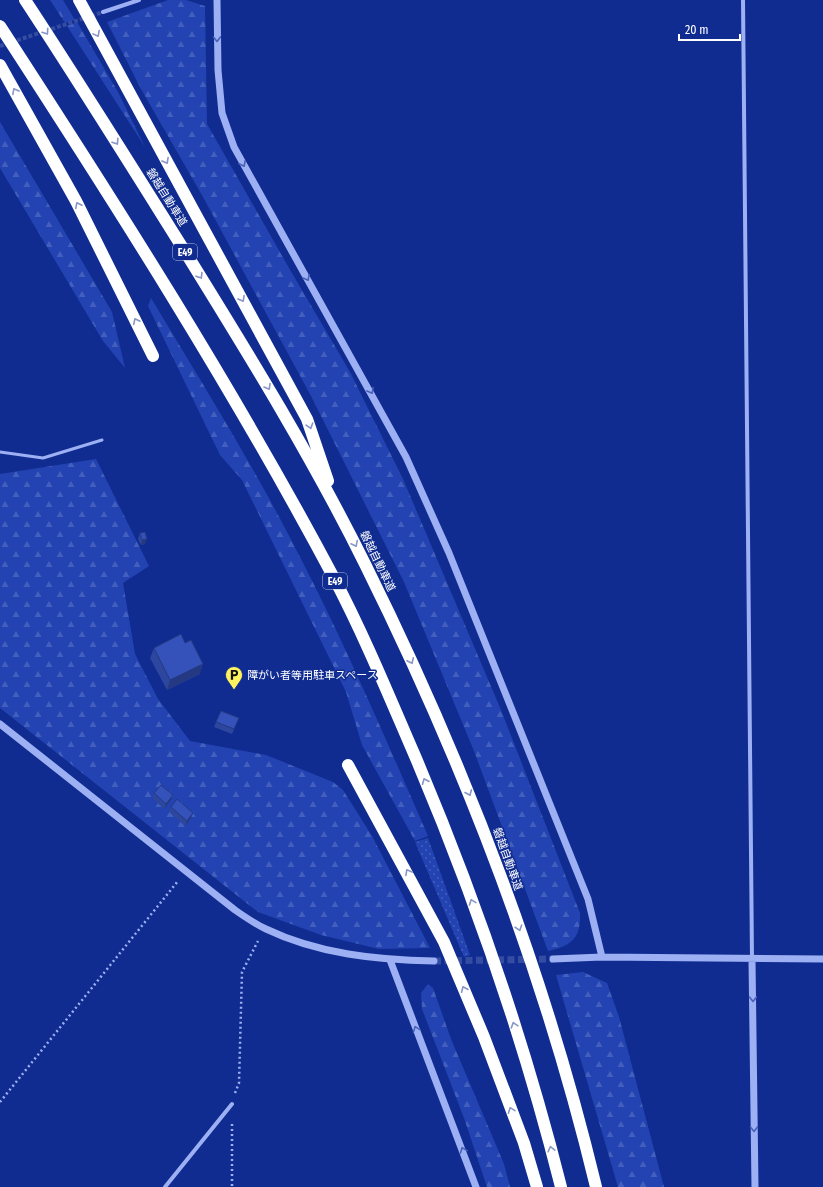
<svg xmlns="http://www.w3.org/2000/svg" width="823" height="1187" viewBox="0 0 823 1187" font-family="'Fira Sans Condensed','Noto Sans JP',sans-serif">
<defs>
<pattern id="grass-dots" width="8" height="8" patternUnits="userSpaceOnUse"><rect width="8" height="8" fill="#2243b1"/><path d="M2 2h.1M6 6h.1" fill="none" stroke="#435fbd" stroke-width="1.8" stroke-linecap="round"/></pattern>
<pattern id="forest-firs" width="22" height="20" patternUnits="userSpaceOnUse"><rect width="22" height="20" fill="#2243b1"/><path d="M5 1l3.5 6h-7zM16 11l3.5 6h-7z" fill="#435fbd"/></pattern>
</defs>
<rect width="100%" height="100%" fill="#102c91"/>
<path fill="url(#grass-dots)" d="M428,838L470,955L464,957L415,842Z"/>
<path fill="url(#forest-firs)" d="M50,0H63L75,20L65,23Z
M168,0H186L205,6L207,124L289,268L350,372L403,479L501,710L580,913C581,938 572,946 548,951L474,751L404,582L311,396L203,197L141,89L107,22Z
M77,22L118,92L145,147L67,26Z
M0,122L112,312L125,368L103,341L0,168Z
M151,298C202,383 255,468 300,557C347,648 387,742 428,836L415,841L362,745L346,692L242,480L220,455L148,306Z
M96,459L149,566L123,583L135,654L158,699L190,741L266,755L333,782L343,790L372,836L430,948L379,949L321,935L258,912L0,708V474Z
M583,972L607,983L619,1017L664,1187H618L556,975Z
M428,984L433,988L451,1039L504,1164L510,1187H487L464,1118L422,1009L421,993Z"/>
<g fill="none" stroke-linecap="round" stroke-linejoin="round">
<path stroke="#344ca2" stroke-width="4" stroke-dasharray="4 2" stroke-linecap="butt" d="M0,46L103,12"/>
<path stroke="#344ca2" stroke-width="7" stroke-dasharray="7 3.5" stroke-linecap="butt" d="M434,961L553,959"/>
<path stroke="#9cb0f3" stroke-width="2.5" stroke-dasharray="2 3" stroke-linecap="butt" d="M235,1093L239,1083L242,972L258,941
M0,1102L178,881
M232,1124V1187"/>
<path stroke="#9cb0f3" stroke-width="3" d="M0,452L43,458L102,440"/>
<path stroke="#9cb0f3" stroke-width="4" d="M743,0L752,959
M103,12L139,0
M165,1187L232,1104"/>
<path stroke="#9cb0f3" stroke-width="7" d="M217,0L218,70L222,113L234,147L406,457L449,553L588,899L602,957
M0,724L235,910C245,917 255,924 266,929C318,954 377,960 434,961
M553,959L602,957L823,959
M390,960L476,1187
M752,960L755,1187"/>
<path stroke="#fff" stroke-width="12" d="M25,0C81,85 135,172 189,258C251,358 313,459 365,564C464,763 544,971 596,1187
M79,0L307,419L328,481
M0,26C117,206 233,388 334,578C364,635 389,696 415,756C474,895 524,1040 561,1187
M0,65L76,201L153,356
M348,765L444,942L484,1037L524,1143L537,1187"/>
</g>
<path fill="#2d479f" d="M140,533L145,544L141,545L138,539Z
M154,648L200,674L167,690L150,658Z
M221,711L239,718L232,734L214,727Z
M154,793L171,800L164,809L152,798Z
M171,807L191,818L185,826L169,812Z"/>
<path fill="#243982" d="M147,539L145,544L141,545L142,540Z
M203,664L200,674L167,690L170,680Z
M173,795L171,800L164,809L166,804Z
M193,813L191,818L185,826L187,821Z"/>
<path fill="#3452b9" stroke="#243982" d="M145,532L147,539L142,540L140,533Z
M181,634L185,643L191,640L203,664L170,680L154,648Z
M221,711L239,718L234,729L216,722Z
M161,785L173,795L166,804L154,793Z
M177,799L193,813L187,821L171,807Z"/>
<defs><path id="oneway-chevron" d="M-2-3.5L2.5 0L-2 3.5" fill="none" stroke-width="1.6" stroke-linecap="round" stroke-linejoin="round"/></defs>
<g stroke="#8896c8">
<use href="#oneway-chevron" transform="translate(46 32) rotate(56)"/>
<use href="#oneway-chevron" transform="translate(97 34) rotate(62)"/>
<use href="#oneway-chevron" transform="translate(15 91) rotate(-119)"/>
<use href="#oneway-chevron" transform="translate(116 142) rotate(57)"/>
<use href="#oneway-chevron" transform="translate(166 161) rotate(61)"/>
<use href="#oneway-chevron" transform="translate(78 205) rotate(-117)"/>
<use href="#oneway-chevron" transform="translate(200 276) rotate(58)"/>
<use href="#oneway-chevron" transform="translate(242 299) rotate(61)"/>
<use href="#oneway-chevron" transform="translate(136 321) rotate(-116)"/>
<use href="#oneway-chevron" transform="translate(268 387) rotate(60)"/>
<use href="#oneway-chevron" transform="translate(310 426) rotate(72)"/>
<use href="#oneway-chevron" transform="translate(355 544) rotate(63)"/>
<use href="#oneway-chevron" transform="translate(411 661) rotate(65)"/>
<use href="#oneway-chevron" transform="translate(425 781) rotate(-113)"/>
<use href="#oneway-chevron" transform="translate(469 793) rotate(67)"/>
<use href="#oneway-chevron" transform="translate(408 872) rotate(-119)"/>
<use href="#oneway-chevron" transform="translate(472 902) rotate(-110)"/>
<use href="#oneway-chevron" transform="translate(519 928) rotate(71)"/>
<use href="#oneway-chevron" transform="translate(464 989) rotate(-113)"/>
<use href="#oneway-chevron" transform="translate(514 1025) rotate(-108)"/>
<use href="#oneway-chevron" transform="translate(511 1110) rotate(-111)"/>
<use href="#oneway-chevron" transform="translate(551 1149) rotate(-104)"/>
</g>
<g stroke="#4861b8">
<use href="#oneway-chevron" transform="translate(217 39) rotate(89)"/>
<use href="#oneway-chevron" transform="translate(243 164) rotate(63)"/>
<use href="#oneway-chevron" transform="translate(307 278) rotate(60)"/>
<use href="#oneway-chevron" transform="translate(371 391) rotate(61)"/>
<use href="#oneway-chevron" transform="translate(753 999) rotate(89)"/>
<use href="#oneway-chevron" transform="translate(416 1029) rotate(-111)"/>
<use href="#oneway-chevron" transform="translate(754 1129) rotate(89)"/>
<use href="#oneway-chevron" transform="translate(463 1150) rotate(-111)"/>
</g>
<defs>
<symbol id="parking-pin" viewBox="-11 -11 22 30"><path d="M0 17L-7.5 6A9.5 9.5 0 1 1 7.5 6Z" fill="#fff45e" stroke="#102c91"/><path d="M-3.5-5.5H1a3.5 3.5 0 0 1 0 7H-1V5.5H-3.5ZM-1-3.4V-.6H.8a1.4 1.4 0 0 0 0-2.8Z" fill="#111"/></symbol>
</defs>
<g fill-rule="evenodd">
<use href="#parking-pin" x="224" y="665" width="20" height="27"/>
</g>
<g text-anchor="middle" stroke-width="3" stroke-linejoin="round" paint-order="stroke">
<g fill="#102c91" stroke="#b7c0de" stroke-width="1">
<rect x="173" y="244" width="24" height="16" rx="3"/>
<rect x="323" y="573" width="24" height="16" rx="3"/>
</g>
<g font-size="10" font-weight="bold" fill="#fff">
<text x="185" y="256">E49</text>
<text x="335" y="585">E49</text>
</g>
<g font-size="11" fill="#fff" stroke="#102c91">
<text transform="translate(167 197) rotate(58)" y="4">磐越自動車道</text>
<text transform="translate(378 561) rotate(64)" y="4">磐越自動車道</text>
<text transform="translate(508 859) rotate(70)" y="4">磐越自動車道</text>
</g>
<g font-size="11" fill="#fff" stroke="#102c91" text-anchor="start">
<text x="247" y="679">障がい者等用駐車スペース</text>
</g>
</g>
<path d="M679 34v6h61v-6" fill="none" stroke="#ffffff" stroke-width="2"/>
<text x="685" y="34" font-size="12" fill="#ffffff" stroke="#102c91" stroke-width="3" paint-order="stroke">20 m</text>
</svg>
